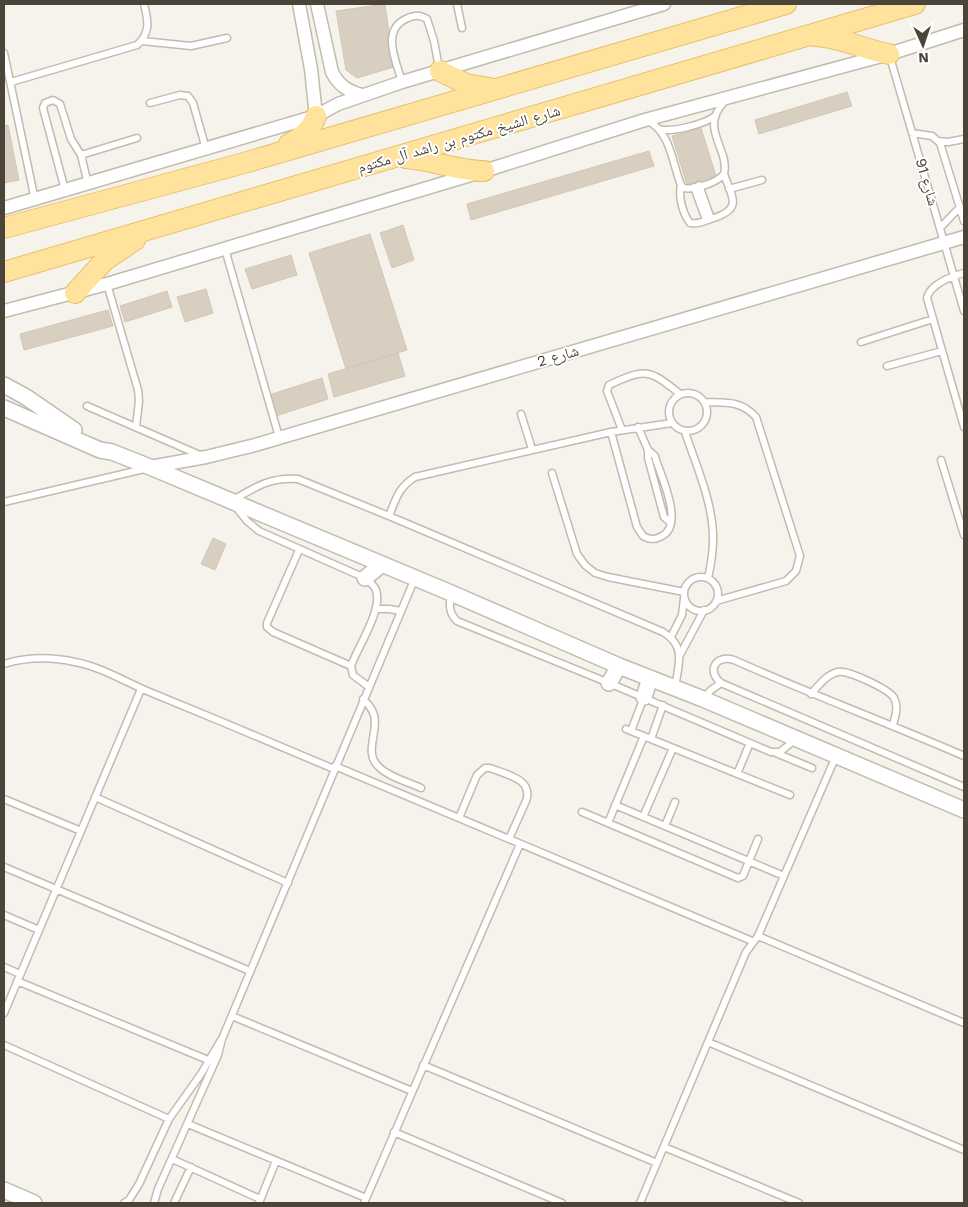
<svg xmlns="http://www.w3.org/2000/svg" width="968" height="1207" viewBox="0 0 968 1207" font-family="'Work Sans','Noto Naskh Arabic',sans-serif">
<rect width="100%" height="100%" fill="#f6f3ec"/>
<path fill="#d8cfc1" stroke="#d3c7b4" d="M385,4L394,67L357,78L346,70L336,11Z
M847,92L852,106L759,134L755,120Z
M8,125L19,180L4,183V126Z
M701,128L716,176L687,185L672,136Z
M649,151L654,166L471,220L467,204Z
M403,225L414,260L392,268L380,233Z
M370,234L407,350L346,369L309,253Z
M291,255L297,275L252,289L245,269Z
M206,289L213,313L185,322L177,297Z
M167,291L172,307L125,322L120,306Z
M108,310L113,326L24,350L20,334Z
M398,353L405,376L334,397L328,374Z
M322,378L328,399L276,416L269,395Z
M213,538L226,544L215,570L201,564Z"/>
<g fill="none" stroke-linecap="round" stroke-linejoin="round">
<defs>
<path id="service" d="M457,4L462,28
M142,41L191,46L227,38
M4,53L35,200
M890,57L964,311
M11,82L137,45C151,33 148,20 144,4
M402,82C396,61 380,29 408,18C414,15 421,15 427,19L434,41L439,68
M150,103L180,95L188,96L193,103L206,149
M646,120C671,131 672,163 681,185L683,188C694,190 717,183 724,174C730,148 698,129 725,101
M659,129C671,133 705,124 715,116
M912,133L932,136L940,143L964,221
M938,141L948,142L964,139
M81,155L137,138
M681,185C678,197 683,214 690,223C698,225 706,220 714,218C743,208 732,198 724,174
M699,185L711,219
M694,187L706,220
M729,189L762,180
M65,190L43,108L45,103L53,100L60,104L71,139L81,155L88,184
M940,228L960,207
M225,249L279,437
M964,273C952,276 930,284 927,298L964,427
M107,284L138,390L139,401L136,427
M861,342L933,319
M887,366L942,351
M669 412a19 19 0 1 1 38 0a19 19 0 1 1-38 0Z
M705,402C726,403 740,400 756,417L800,556L796,571L786,581L716,601
M87,406L202,456
M521,414L532,449
M638,427L648,450V458L664,517L671,523
M622,430L607,391L609,385C646,368 649,369 680,394
M611,432L637,527L643,536C650,540 655,540 662,536C684,525 662,478 656,460L655,456L648,450
M685,432C696,465 714,505 713,540C713,553 711,565 708,578
M941,460L964,535
M552,473L577,554L585,565L595,573L608,577L684,592
M233,500C257,486 271,477 298,479L389,516L663,632C686,646 679,663 675,687
M4,502L144,469
M235,506L247,521L259,531L365,578C370,582 374,585 376,590C383,610 358,646 351,666L353,675L369,687
M389,516C396,499 398,488 415,477L611,432L672,423
M299,550L267,623V627L273,632L351,666
M684 594a17 17 0 1 1 34 0a17 17 0 1 1-34 0Z
M451,594C449,606 449,613 457,621L609,683L771,752H780L796,739
M376,609H389L401,611
M671,637L682,615L684,598
M680,655L704,610
M4,664C27,657 52,657 75,662C102,667 127,683 152,693C213,718 273,743 334,769
M811,694C818,686 827,674 838,672C848,670 889,689 894,698C899,707 895,717 893,725
M363,699C368,704 372,708 374,715C379,732 363,753 379,767C389,777 408,782 421,788
M703,699L711,690L721,683
M626,729L790,795
M631,731L644,697
M651,739L663,705
M776,753L812,768
M964,756C888,723 810,694 734,660C716,654 706,671 721,683L964,787
M335,766L752,941
M737,774L750,743
M95,797L288,883
M4,799L81,831
M615,805L784,876
M582,812L738,878L743,876L758,839
M643,817L673,748
M459,818L477,775L485,768H490C505,774 534,779 526,801L509,839
M608,823L644,736
M665,826L675,802
M4,867L250,971
M4,915L39,930
M758,936L964,1023
M4,967L20,974
M17,981L208,1060
M4,1013L141,689
M232,1016L412,1091
M708,1042L964,1150
M4,1045L169,1119
M423,1065L657,1163
M188,1124L366,1198
M394,1132L562,1203
M664,1147L799,1203
M172,1159L260,1199
M124,1203L129,1200L139,1184L169,1119L201,1074L221,1040
M154,1203L158,1189L218,1055L222,1039L415,578
M174,1203L191,1167
M259,1203L276,1161
M364,1203L520,844
M640,1203L746,952L758,936L836,756"/>
<path id="minor" d="M299,4L311,69L316,116
M317,4L332,72C339,86 348,91 362,95
M4,208L316,116L338,104L402,82L664,4
M4,311L107,284L484,171L645,120L889,54L964,30
M150,467L206,457L255,445L964,237"/>
<path id="tertiary" d="M4,385L26,397L74,430
M4,408L100,450L112,452L150,467L451,593L619,666L703,699L964,810
M365,578L381,565
M609,683L619,666
M644,697L650,678
M4,1190L34,1203"/>
<path id="primary" d="M815,36C841,37 864,50 889,54
M440,71L466,84L490,88
M289,144C302,137 311,130 316,116
M406,158C433,160 458,171 484,171
M4,228L244,163L786,4
M4,272L915,4
M75,293L104,261L135,240"/>
</defs>
<use href="#service" stroke="#c2bbae" stroke-width="9"/>
<use href="#minor" stroke="#c2bbae" stroke-width="15"/>
<use href="#tertiary" stroke="#c2bbae" stroke-width="18"/>
<use href="#primary" stroke="#e6c16a" stroke-width="22"/>
<use href="#service" stroke="#fff" stroke-width="6"/>
<use href="#minor" stroke="#fff" stroke-width="12"/>
<use href="#tertiary" stroke="#fff" stroke-width="15"/>
<use href="#primary" stroke="#ffe39c" stroke-width="20"/>
</g>
<g text-anchor="middle" stroke-width="4" stroke-linejoin="round" paint-order="stroke">
<g font-size="15" fill="#4b4439" stroke="#fff">
<text transform="translate(459 139) rotate(-16)" y="5">شارع الشيخ مكتوم بن راشد آل مكتوم</text>
<text transform="translate(927 182) rotate(74)" y="5">شارع 91</text>
<text transform="translate(558 356) rotate(-16)" y="5">شارع 2</text>
</g>
</g>
<rect width="968" height="1207" fill="none" stroke="#4b4439" stroke-width="10"/>
<g transform="translate(923 45) rotate(177)" stroke="#ffffff" stroke-width="4" paint-order="stroke">
<path d="M0-4L9 19L0 12L-9 19Z" fill="#4b4439"/>
<text y="-8" font-size="14" font-weight="bold" text-anchor="middle" fill="#4b4439">N</text>
</g>
</svg>
